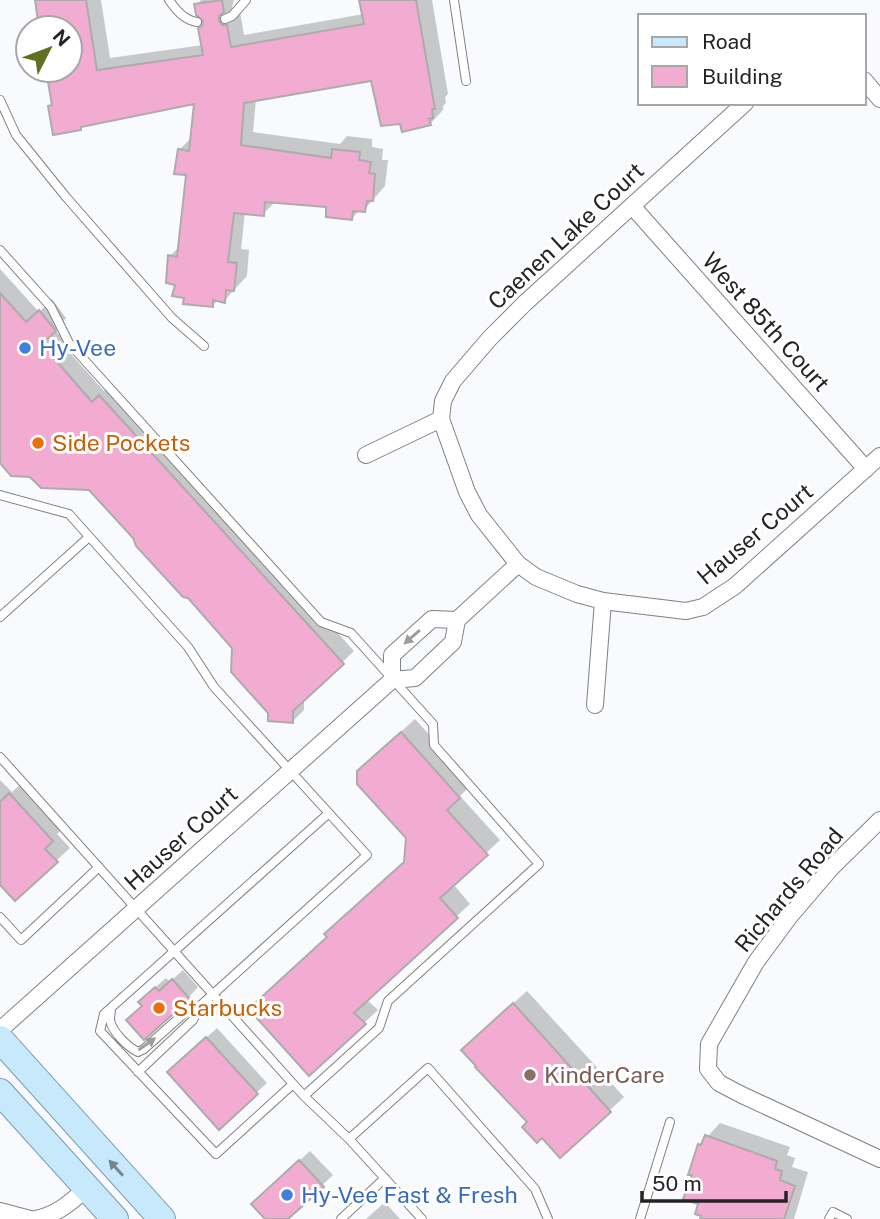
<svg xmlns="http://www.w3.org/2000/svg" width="880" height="1219" viewBox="0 0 880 1219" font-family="'Public Sans',sans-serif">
<rect width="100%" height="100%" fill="#f9fafd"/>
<path fill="#0003" d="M37,0H101L110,58L203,45L205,20L196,5L201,0H234L232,7L235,12H240L244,35L364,14L361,0H432L448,94L445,97L446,103L443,106V110L430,124L401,122L373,79L256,99L253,132L340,144L347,136L372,139V147L383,149L382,160H388L385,186L364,210H360L351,219L327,206L276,201L263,214L245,212L241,249L249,250L247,276L224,301L218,300L213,305L186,297L177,283L170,256L180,246L188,174L179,150L192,137L196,102L84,124L80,128L49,107L53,103L48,70H70V28H41Z
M0,269L39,312L52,299L66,318L55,330L65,341L62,344L104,391L112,384L354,651L304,699V710L293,721L270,712L234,648L90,488L31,475L0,460Z
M415,719L473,783L460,796L500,840L453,884L470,904L366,999L378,1010L310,1073L329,937L406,861L408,838L373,757Z
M0,780L12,792L24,781L65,826L57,834L70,848L56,861L0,881Z
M183,970L198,987L188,998L143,1006L150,992L166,978L170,982Z
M527,991L624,1097L560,1156L529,1122L477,1036Z
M217,1028L267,1083L256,1093L179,1063Z
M720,1123L790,1147L787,1155L795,1158L792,1167L808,1172L794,1219H702L694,1174L700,1145Z
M310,1151L333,1175L286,1219H267L263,1194Z
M385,1202L400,1219H366Z"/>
<path fill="#f3acd1" stroke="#aeabac" stroke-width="2" d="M35,0H86L97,70L203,55L198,28L202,26L203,21L196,15L194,4L222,0L224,12L219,16V21L222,25H227L231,47L364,24L359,0H416L435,109H432L433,118L429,119L431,125L402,132L400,124L381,126L371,81L244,103L241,145L331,158L332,149L360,152L359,160L371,162L369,173L375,174L373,201H367L365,212L353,211L352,220L326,217V207L265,202L264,216L234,213L228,262L237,263L234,291L226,290L225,303L213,300V307L183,304L184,298L172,296L175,285L166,283L168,255L177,257L186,175L174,174L178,149L189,151L194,104L81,127V130L53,135L48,106L52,105L46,70H70V28H39Z
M0,293L26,322L39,310L56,331L44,342L55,353L52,356L92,402L99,395L344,664L293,711V723L268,721V713L231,672L232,648L188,598L183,597L136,546L133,538L89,490L41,488L30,477L11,476L0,463Z
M401,732L460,798L447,810L488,855L440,898L458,918L354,1013L366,1024L309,1076L254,1015L255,1003L327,937L324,934L404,862L406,838L357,784V771Z
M9,793L53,841L45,849L58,862L15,901L0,885V802Z
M172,979L190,999L144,1040L126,1020L142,1006L138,1002L155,987L159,991Z
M513,1003L611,1112L560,1158L542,1138L537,1143L522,1127L527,1122L475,1067L476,1066L461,1050Z
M206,1037L258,1094L219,1130L167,1072Z
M705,1135L777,1161L775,1169L782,1171L780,1180L795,1186L784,1219H700L701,1216L695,1214L698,1204L683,1199L692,1175H688L698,1144L701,1145Z
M299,1160L324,1187L288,1219H265L251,1204Z"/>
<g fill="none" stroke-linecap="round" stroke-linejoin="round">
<defs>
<path id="lane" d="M169,0C176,10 184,20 197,22
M454,0L466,81
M225,19L232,16L246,0
M0,100L16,135L66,197L172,318L204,346
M0,250L51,307L69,343L321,622L351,633L433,724L434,745L539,864L388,1001L379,1028L304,1096
M0,495L69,514L188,647L214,687L367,855L201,1005L193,1020L138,1072
M0,617L89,537
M0,757L304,1096L349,1139L422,1219
M0,917L21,940L99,867
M111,1008C111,1012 110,1016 110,1020C112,1032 128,1047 138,1052L144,1049L189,1009L201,1005
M293,1084L216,1154L100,1031L104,1014L329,813
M349,1139L428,1068L535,1189L548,1219
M341,1219L385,1178
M640,1219L670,1122
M829,1219L833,1212L847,1219"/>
<path id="street" d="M864,80L880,99
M745,103L525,303L490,338L453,381L443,401L441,419L467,492L479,515L518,564L536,577L577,594L603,601L686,611L703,607L735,586L880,456
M632,206L866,469
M366,455L441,419
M392,680V655L432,619L457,620
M595,705L603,601
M880,820L832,867L790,916L756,962L709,1044L708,1069L719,1083L742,1095L880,1159
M0,1030L392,680L415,678L453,642L457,620L518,564
M0,1211L30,1219
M35,1219C57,1215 71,1202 87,1188"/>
<path id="primary" d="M0,1039L162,1219
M0,1092L115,1219"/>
</defs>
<use href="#lane" stroke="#808183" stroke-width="10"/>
<use href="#street" stroke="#808183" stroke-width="18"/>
<use href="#primary" stroke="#7799ae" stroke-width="28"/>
<use href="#lane" stroke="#fff" stroke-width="8"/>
<use href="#street" stroke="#fff" stroke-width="16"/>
<use href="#primary" stroke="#c8e8fb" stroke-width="26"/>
</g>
<defs><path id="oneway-solid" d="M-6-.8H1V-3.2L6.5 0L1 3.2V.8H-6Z" transform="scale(1.75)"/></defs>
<g fill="#9c9c9d">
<use href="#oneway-solid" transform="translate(412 637) rotate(139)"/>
<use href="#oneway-solid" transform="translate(147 1044) rotate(-36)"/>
</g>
<use fill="#768690" href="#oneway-solid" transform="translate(116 1168) rotate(-132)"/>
<g fill="#3f7fe0" stroke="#fff" stroke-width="2.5">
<circle cx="25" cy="348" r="7"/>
<circle cx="287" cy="1195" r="7"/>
</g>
<g fill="#e8710a" stroke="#fff" stroke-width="2.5">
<circle cx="38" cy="443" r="7"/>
<circle cx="159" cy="1008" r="7"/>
</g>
<circle fill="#8d6e63" stroke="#fff" stroke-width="2.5" cx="530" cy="1075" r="7"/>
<g text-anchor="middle" stroke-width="6" stroke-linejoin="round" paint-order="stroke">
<g font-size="23" fill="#242425" stroke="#fff">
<text transform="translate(566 236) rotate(-43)" y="8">Caenen Lake Court</text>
<text transform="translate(766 322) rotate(48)" y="8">West 85th Court</text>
<text transform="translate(755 534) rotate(-40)" y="8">Hauser Court</text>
<text transform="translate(181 838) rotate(-42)" y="8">Hauser Court</text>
<text transform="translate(789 890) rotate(-50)" y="8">Richards Road</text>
</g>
<g font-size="23" fill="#366cbe" stroke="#fff" text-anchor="start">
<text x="39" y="356">Hy-Vee</text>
<text x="301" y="1203">Hy-Vee Fast &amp; Fresh</text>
</g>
<g font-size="23" fill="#c56008" stroke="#fff" text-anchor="start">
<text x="52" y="451">Side Pockets</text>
<text x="173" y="1016">Starbucks</text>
</g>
<g font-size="23" fill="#785e54" stroke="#fff" text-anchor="start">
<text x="544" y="1083">KinderCare</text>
</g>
</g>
<rect x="638" y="14" width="228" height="91" fill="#ffffff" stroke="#a7a7a8" stroke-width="2"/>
<rect x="652" y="37" width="35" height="10" fill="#c8e8fb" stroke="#a7a7a8" stroke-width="2"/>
<text x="702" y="49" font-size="21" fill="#242425">Road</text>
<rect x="652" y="66" width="35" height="21" fill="#f3acd1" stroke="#a7a7a8" stroke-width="2"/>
<text x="702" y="84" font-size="21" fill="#242425">Building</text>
<g transform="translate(49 49) rotate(48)"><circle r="33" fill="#ffffff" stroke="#a7a7a8" stroke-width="2"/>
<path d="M0-5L12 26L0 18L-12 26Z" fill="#5e7120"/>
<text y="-10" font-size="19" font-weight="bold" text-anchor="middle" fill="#242425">N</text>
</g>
<path d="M642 1191v10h144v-10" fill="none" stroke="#242425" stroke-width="3.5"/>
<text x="652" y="1191" font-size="21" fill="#242425" stroke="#ffffff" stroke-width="5" paint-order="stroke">50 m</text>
</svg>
